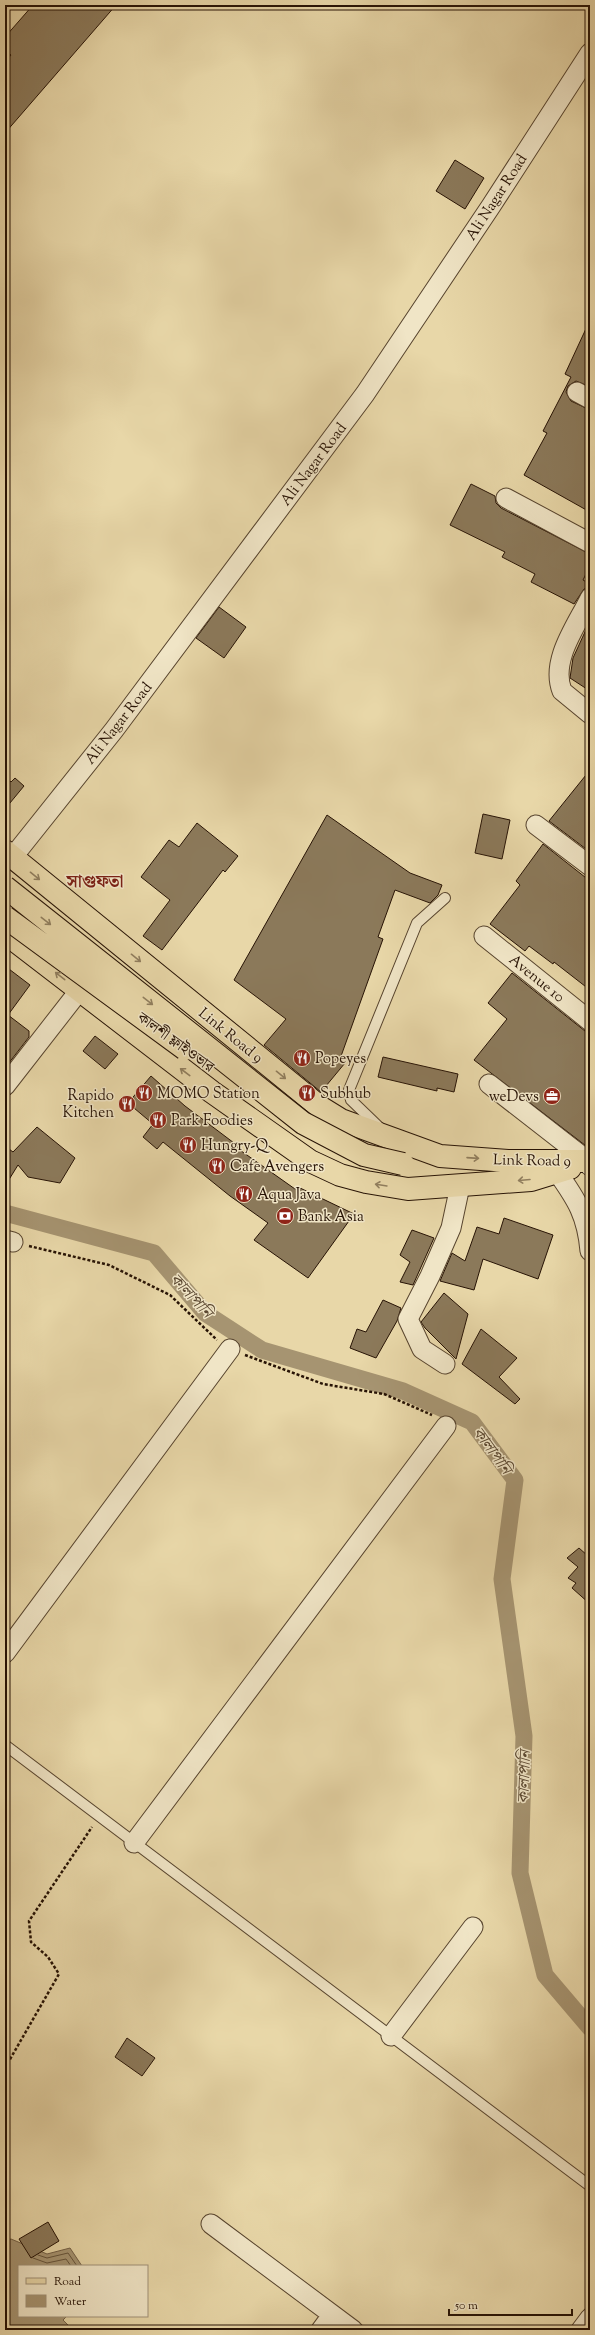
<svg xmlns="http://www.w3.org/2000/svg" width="595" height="2335" viewBox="0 0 595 2335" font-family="'Sorts Mill Goudy','Noto Serif Bengali',serif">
<rect width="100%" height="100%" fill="#e8d7a8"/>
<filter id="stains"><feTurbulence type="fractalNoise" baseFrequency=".005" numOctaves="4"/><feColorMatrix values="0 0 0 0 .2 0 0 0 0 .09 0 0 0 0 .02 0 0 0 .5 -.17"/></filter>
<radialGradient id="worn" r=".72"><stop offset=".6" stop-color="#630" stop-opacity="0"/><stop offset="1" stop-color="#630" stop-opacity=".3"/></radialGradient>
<path fill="#a69471" stroke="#736046" d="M11,2239L47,2254L70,2248L82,2266H19V2316H67L63,2320L73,2330H5V2241Z"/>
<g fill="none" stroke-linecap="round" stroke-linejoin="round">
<path stroke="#66543b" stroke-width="1" d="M38,2255L47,2258L68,2253L77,2266
M33,2258L47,2263L66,2259L71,2266"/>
<path stroke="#a69471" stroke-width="17" d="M5,1213L154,1253L205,1313L262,1350L403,1391L472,1422L515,1480L502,1579L524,1736L520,1873L545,1975L590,2028"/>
</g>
<path fill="#8b795a" stroke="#271305" d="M33,5H116L5,133V62L11,55L5,50V37Z
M455,160L484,178L465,209L436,191Z
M590,320V387L576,381L568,386L566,392L571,401L590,410V512L524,475L547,433L543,431L571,377L565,374Z
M471,484L495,496L496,503L501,508L590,554V566L583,580L590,584V587L584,589L574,604L531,582L535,574L502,557L505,552L450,525Z
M219,607L246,627L224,658L196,638Z
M590,621V691L570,678L573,658Z
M590,770V852L549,821Z
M5,777L11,782L15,778L24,786L5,809Z
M483,814L510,820L502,859L475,853Z
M327,815L410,873L442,885L438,895L430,903L395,890L378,937L383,939L340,1059L345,1063L321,1092L264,1045L286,1019L234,980Z
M197,823L238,856L225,872L223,870L162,950L143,936L170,900L141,877L169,840L179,847Z
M543,844L590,881V990L554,962L553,964L529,946L525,951L490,924L520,885L516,881Z
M5,966L30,985L8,1015L29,1031V1037L5,1068Z
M512,973L590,1035V1149L474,1060L507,1019L488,1003Z
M95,1036L118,1054L105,1069L83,1051Z
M383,1057L458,1074L454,1092L437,1088V1091L378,1077Z
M151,1076L185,1106L238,1146L237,1148L295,1189L298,1187L354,1214L308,1278L254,1240L268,1223L230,1196L163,1142L157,1149L143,1137L153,1124L128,1103Z
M37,1127L75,1158L60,1183L28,1177L18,1165L5,1186V1146L13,1152Z
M504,1218L553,1235L538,1279L483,1259L474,1290L440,1281L452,1253L465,1261L477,1227L499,1234Z
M412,1230L434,1238L413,1285L400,1282L410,1262L400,1255Z
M444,1293L468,1314L456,1359L425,1328L421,1322Z
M383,1300L401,1308L397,1321L376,1358L350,1348L357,1329L366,1332Z
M481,1329L517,1358L499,1377L520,1399L515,1404L462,1364Z
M579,1548L588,1556L590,1554V1604L572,1588L576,1583L568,1578L578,1567L567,1558Z
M127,2038L155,2058L142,2076L115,2057Z
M48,2222L59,2241L31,2258L19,2239Z"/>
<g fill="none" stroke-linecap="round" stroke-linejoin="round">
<defs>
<path id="service" d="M379,1127L351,1100L349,1090L417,923L445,898
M5,1745L590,2186"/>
<path id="minor" d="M577,392L590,399
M506,498L590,543
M590,598C577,625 550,660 562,691L590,714
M536,825L590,866
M12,858L114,730L365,394L491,206L590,53
M484,936L590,1021
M489,1084L588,1161L590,1166
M5,1086L79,991
M557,1172C577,1200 587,1216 590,1251
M5,1240L13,1242
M445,1364L422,1349L408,1319L430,1276L451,1228L460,1186
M5,1653L230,1349
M134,1843L446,1426
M391,2036L473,1927
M211,2224L353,2330
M321,2330L332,2315
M581,2330L590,2318"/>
<path id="primary" d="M5,851L320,1107L341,1120L440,1156L508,1161H588
M5,933L212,1092L310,1161L340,1175L366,1182L408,1189L531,1180L570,1168"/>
</defs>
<use href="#service" stroke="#57442e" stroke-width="12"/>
<use href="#minor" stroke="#57442e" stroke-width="21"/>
<use href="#primary" stroke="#271305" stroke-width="24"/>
<path stroke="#271305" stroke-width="2.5" stroke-dasharray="3 2" stroke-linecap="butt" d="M29,1246L109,1265L170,1295L217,1340
M245,1355L323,1384L384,1394L432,1415
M5,2068L59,1974L48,1957L31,1942L29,1921L92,1827"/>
<use href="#service" stroke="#f0e5c6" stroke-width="10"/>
<use href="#minor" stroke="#f0e5c6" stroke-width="19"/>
<use href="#primary" stroke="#e8d7a8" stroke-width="22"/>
<defs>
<path id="primary-bridge" d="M5,887L303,1123L364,1155L403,1164
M5,917L185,1049"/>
</defs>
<use href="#primary-bridge" stroke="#271305" stroke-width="24" stroke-linecap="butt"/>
<use href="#primary-bridge" stroke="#e8d7a8" stroke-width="22"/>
</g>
<defs><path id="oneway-shaft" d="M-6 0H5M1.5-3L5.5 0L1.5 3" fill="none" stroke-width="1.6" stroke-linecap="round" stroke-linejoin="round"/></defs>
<g stroke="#917f5f">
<use href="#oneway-shaft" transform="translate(35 876) rotate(39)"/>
<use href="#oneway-shaft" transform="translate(46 921) rotate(38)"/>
<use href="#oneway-shaft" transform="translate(136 958) rotate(39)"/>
<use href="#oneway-shaft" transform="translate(60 976) rotate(-142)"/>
<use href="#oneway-shaft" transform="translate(148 1001) rotate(38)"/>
<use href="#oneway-shaft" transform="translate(185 1072) rotate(-143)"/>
<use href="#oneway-shaft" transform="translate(281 1075) rotate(39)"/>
<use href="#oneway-shaft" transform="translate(473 1158) rotate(4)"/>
<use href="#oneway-shaft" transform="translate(524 1180) rotate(175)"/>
<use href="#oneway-shaft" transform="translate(381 1185) rotate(-171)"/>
</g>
<defs>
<symbol id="restaurant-disc" viewBox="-11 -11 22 22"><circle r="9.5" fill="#8f2418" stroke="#f0e5c6"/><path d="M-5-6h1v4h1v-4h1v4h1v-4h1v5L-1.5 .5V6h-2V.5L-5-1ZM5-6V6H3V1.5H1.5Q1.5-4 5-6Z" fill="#fff"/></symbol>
<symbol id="office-disc" viewBox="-11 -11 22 22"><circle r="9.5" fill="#8f2418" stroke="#f0e5c6"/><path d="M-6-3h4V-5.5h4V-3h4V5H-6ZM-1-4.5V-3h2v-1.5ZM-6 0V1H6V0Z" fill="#fff"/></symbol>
<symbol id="bank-disc" viewBox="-11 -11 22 22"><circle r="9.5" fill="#8f2418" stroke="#f0e5c6"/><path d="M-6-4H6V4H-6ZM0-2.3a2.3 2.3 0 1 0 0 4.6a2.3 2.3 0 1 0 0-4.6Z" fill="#fff"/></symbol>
</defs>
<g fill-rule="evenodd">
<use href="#restaurant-disc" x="292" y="1048" width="20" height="20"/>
<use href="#restaurant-disc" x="134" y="1083" width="20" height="20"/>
<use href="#restaurant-disc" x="297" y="1083" width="20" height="20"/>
<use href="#office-disc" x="542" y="1086" width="20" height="20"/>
<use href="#restaurant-disc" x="117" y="1094" width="20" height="20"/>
<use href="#restaurant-disc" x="148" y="1110" width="20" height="20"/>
<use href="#restaurant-disc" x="178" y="1135" width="20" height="20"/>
<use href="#restaurant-disc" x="207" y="1156" width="20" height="20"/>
<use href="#restaurant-disc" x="234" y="1184" width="20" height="20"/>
<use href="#bank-disc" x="275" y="1206" width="20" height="20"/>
</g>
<g text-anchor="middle" stroke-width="3" stroke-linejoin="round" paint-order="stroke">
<g font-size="15" fill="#271305" stroke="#f0e5c6">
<text transform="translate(496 197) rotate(-57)" y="5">Ali Nagar Road</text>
<text transform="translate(313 464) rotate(-53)" y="5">Ali Nagar Road</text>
<text transform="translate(118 723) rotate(-52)" y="5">Ali Nagar Road</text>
<text transform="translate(537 978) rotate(39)" y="5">Avenue 10</text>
<text transform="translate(231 1035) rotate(39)" y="5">Link Road 9</text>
<text transform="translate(176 1042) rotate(36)" y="5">কালশী ফ্লাইওভার</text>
<text transform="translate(532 1160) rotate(1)" y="5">Link Road 9</text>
</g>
<g font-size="15" fill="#271305" stroke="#f0e5c6" text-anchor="start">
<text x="315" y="1063">Popeyes</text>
<text x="157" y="1098">MOMO Station</text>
<text x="320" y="1098">Subhub</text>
<text x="114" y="1100" text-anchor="end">Rapido<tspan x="114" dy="17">Kitchen</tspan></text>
<text x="539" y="1101" text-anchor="end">weDevs</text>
<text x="171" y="1125">Park Foodies</text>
<text x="201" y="1150">Hungry-Q</text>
<text x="230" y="1171">Cafe Avengers</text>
<text x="257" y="1199">Aqua Java</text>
<text x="298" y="1221">Bank Asia</text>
</g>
<g font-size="16" font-style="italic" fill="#5a4730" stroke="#f0e5c6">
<text transform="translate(192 1295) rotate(47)" y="6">কালাপানি</text>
<text transform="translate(493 1450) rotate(54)" y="6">কালাপানি</text>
<text transform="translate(523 1777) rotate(-88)" y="6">কালাপানি</text>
</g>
<g font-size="17" font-weight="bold" fill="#7a1f14" stroke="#f0e5c6">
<text x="95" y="887">সাগুফতা</text>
</g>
</g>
<rect width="595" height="2335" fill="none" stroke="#e8d7a8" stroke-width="20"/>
<rect x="6" y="6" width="583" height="2323" fill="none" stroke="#271305" stroke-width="2"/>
<rect x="10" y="10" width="575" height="2315" fill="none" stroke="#271305"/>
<rect x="18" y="2265" width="130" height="52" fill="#f0e5c6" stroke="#a09179"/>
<rect x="26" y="2278" width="20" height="6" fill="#e8d7a8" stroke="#a09179"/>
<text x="54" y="2285" font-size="12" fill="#271305">Road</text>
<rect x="26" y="2295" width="20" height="12" fill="#a69471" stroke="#a09179"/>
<text x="54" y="2305" font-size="12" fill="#271305">Water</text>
<path d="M449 2309v6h123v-6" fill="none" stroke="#271305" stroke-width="2"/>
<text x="455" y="2309" font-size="12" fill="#271305" stroke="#f0e5c6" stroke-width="3" paint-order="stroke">50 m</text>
<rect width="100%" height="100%" filter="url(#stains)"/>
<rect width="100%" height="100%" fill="url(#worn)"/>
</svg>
